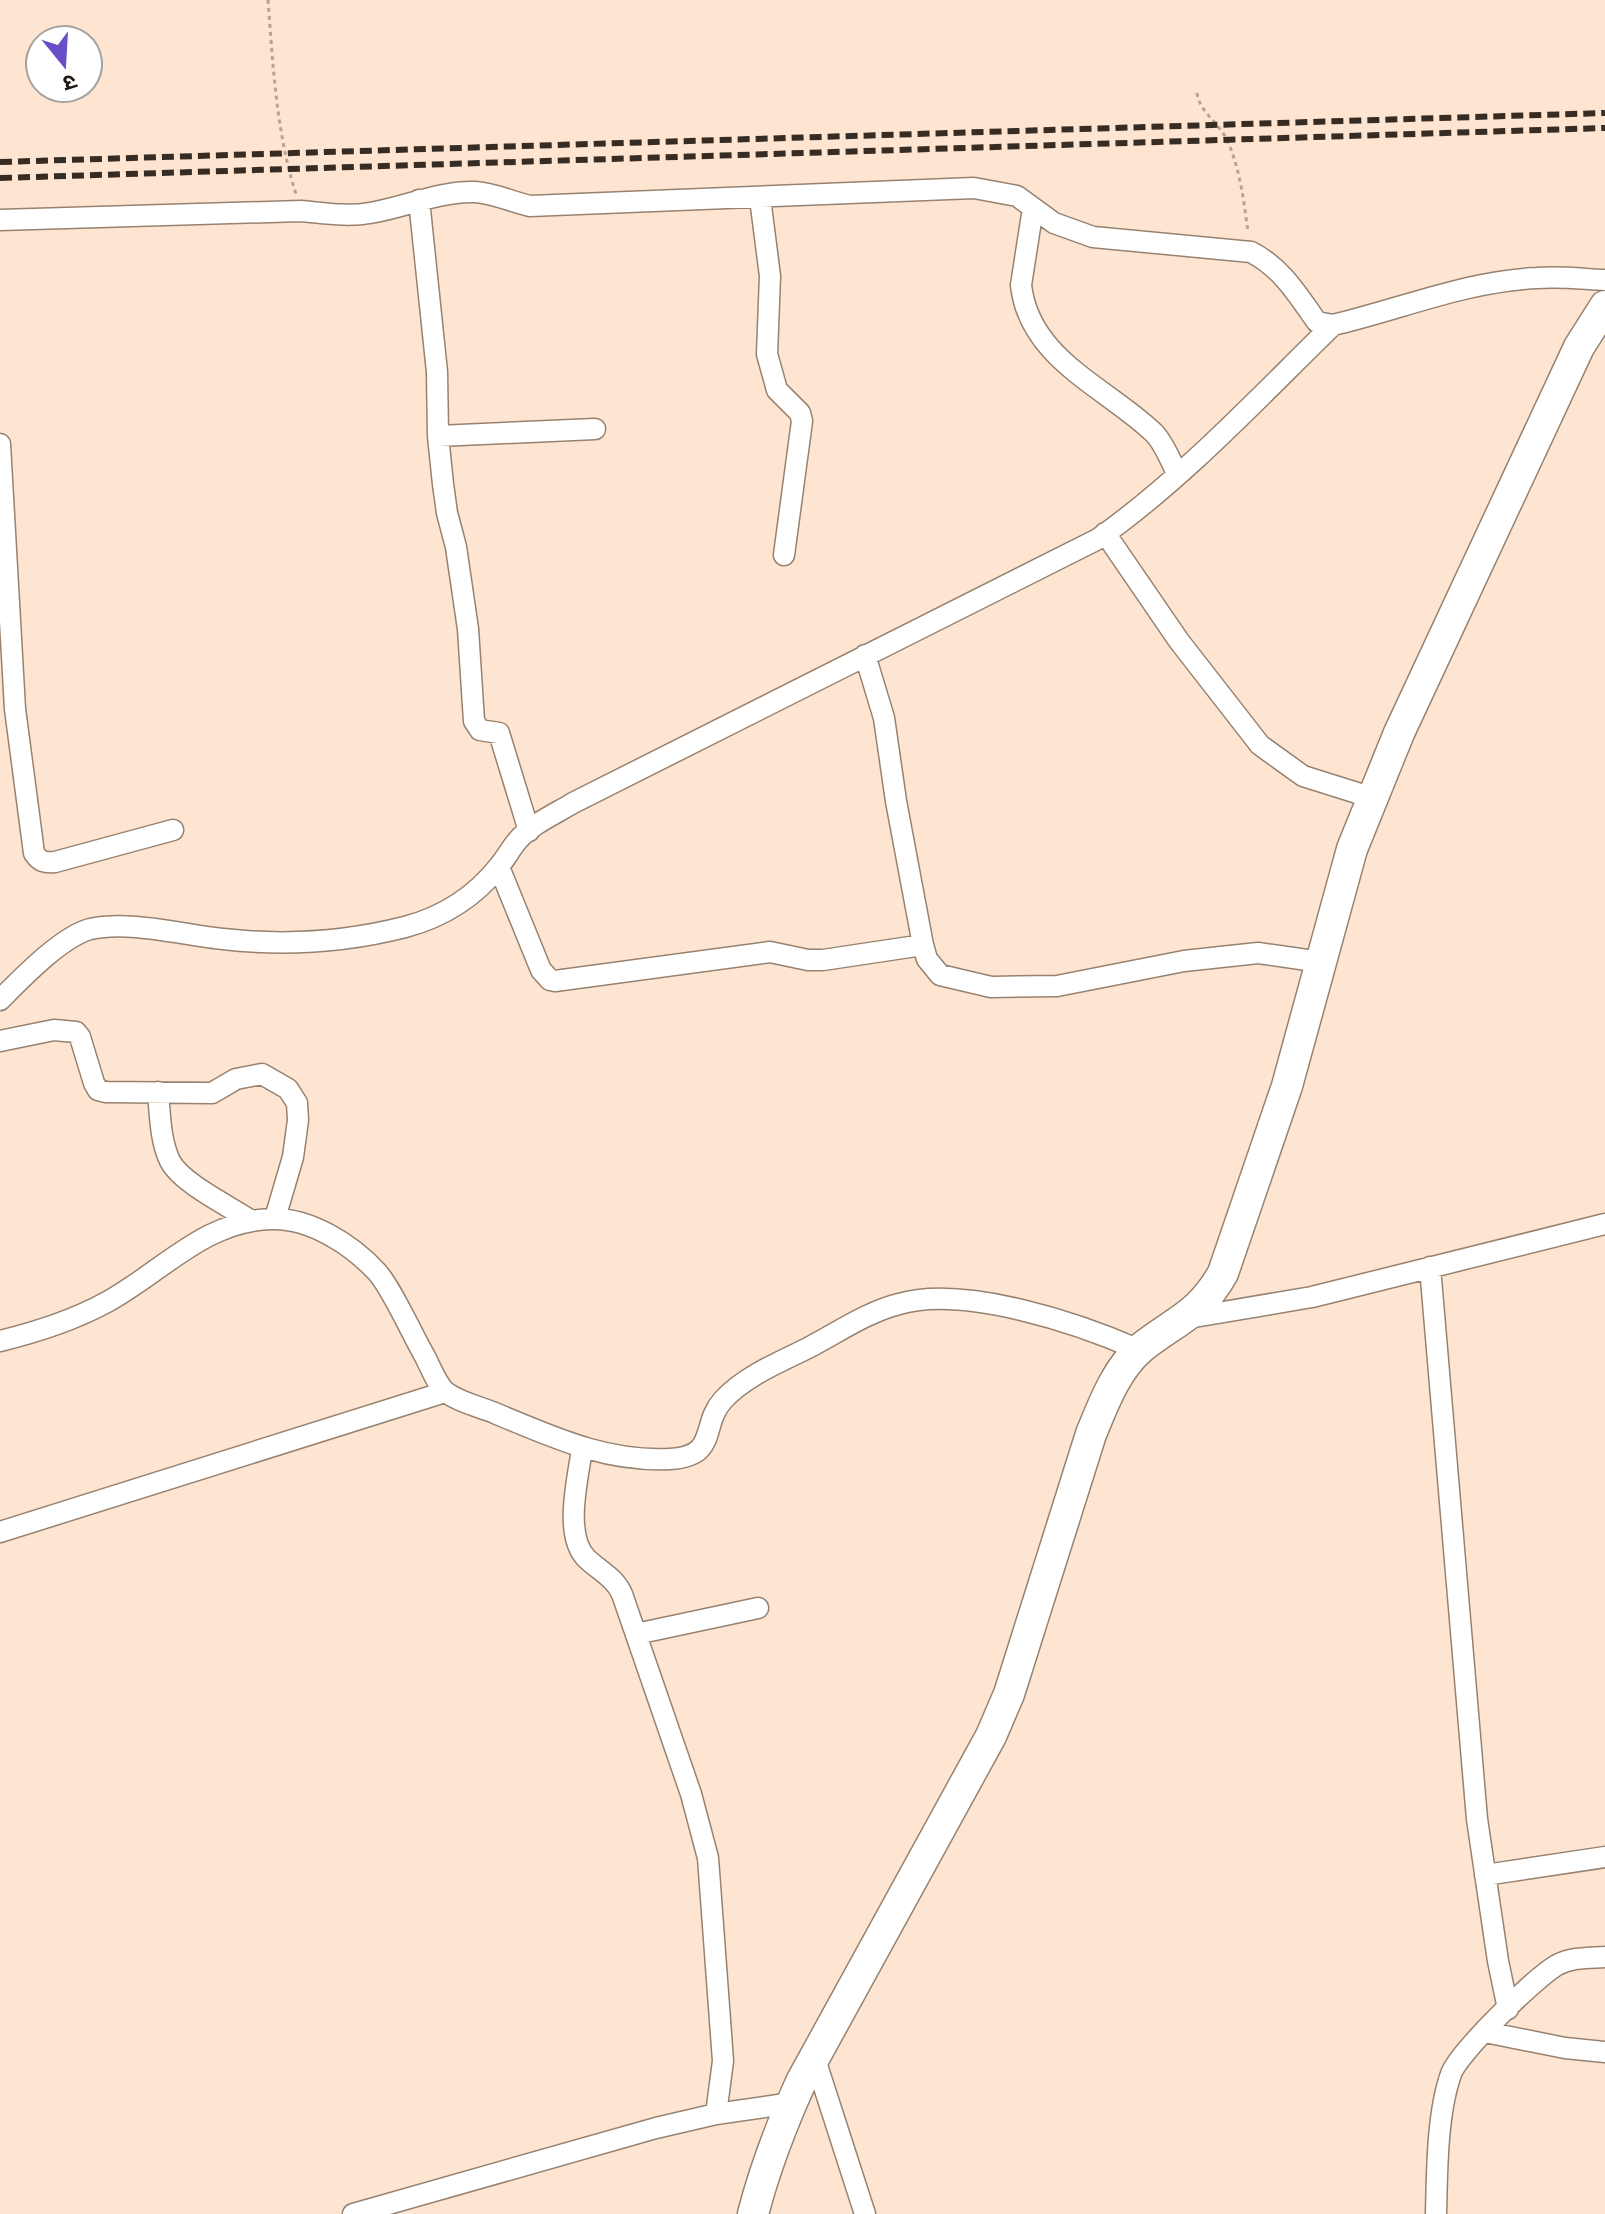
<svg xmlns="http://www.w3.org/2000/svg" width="1605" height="2214" viewBox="0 0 1605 2214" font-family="'PT Sans Narrow','Noto Sans Devanagari',sans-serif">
<rect width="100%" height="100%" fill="#fde5d2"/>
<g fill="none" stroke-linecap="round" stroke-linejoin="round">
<defs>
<path id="street" d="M760,198L770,276L767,354L777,390L800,413L802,421L784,555
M419,200L437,372L438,436L443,484L447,513L456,547L468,629L474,721L480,730L499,733L529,831
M1033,208L1021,285C1029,359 1106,387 1154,433C1164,443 1171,462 1178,475
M0,220L301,211C324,213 347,217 370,213C406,207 439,191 475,192C494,193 512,202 530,206L974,188L1017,196L1054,223L1093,237L1251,252C1282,268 1297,294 1317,322L1333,325C1401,309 1467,281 1537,278C1559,276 1583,279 1605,280
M438,436L595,429
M0,444L15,709L34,853C40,862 45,863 55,862L173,830
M1105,533L1179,641L1260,745L1303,776L1373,798
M865,655L884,718L896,801L923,945L927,959L940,975L991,987L1057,986L1184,961L1258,953L1321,962
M499,867L541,970L550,980L555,981L770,952L808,960H823L923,945
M0,1000C21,979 61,937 90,929C129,920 183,935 223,939C284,946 346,942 405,927C443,917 475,897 500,865C506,858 511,848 518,840C532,824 555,814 573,803L1098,539C1184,478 1257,399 1333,325
M0,1041L54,1030L76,1032L80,1037L94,1083L98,1090L106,1092L212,1093L236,1079L262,1074L288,1089L297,1103L298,1120L293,1157L275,1218
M158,1092C160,1114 160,1140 170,1161C181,1183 229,1206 250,1220
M1430,1267L1477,1819L1498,1961L1508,2009
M1188,1318L1312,1297L1605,1224
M0,1341C37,1332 74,1320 107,1302C162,1272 205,1220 272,1219C310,1218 351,1244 377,1272C392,1289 411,1332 423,1353C430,1365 437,1386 447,1393C461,1403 481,1407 497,1414C555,1438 606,1462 670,1459C719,1456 700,1426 723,1400C745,1376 780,1362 808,1348C837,1333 867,1312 899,1304C964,1285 1078,1323 1139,1350
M582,1449C578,1478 563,1536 587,1559C600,1571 615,1578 622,1594L691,1794L708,1858L723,2061L716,2114
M0,1532L445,1392
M636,1634L758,1608
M1485,1875L1605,1857
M1485,2032L1565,2048L1605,2052
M814,2056L865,2214
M353,2214L656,2128L716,2114L792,2103
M1436,2214C1437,2172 1437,2113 1451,2074C1458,2053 1536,1977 1557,1965C1572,1957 1589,1958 1605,1957"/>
<path id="secondary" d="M753,2214C765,2168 781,2126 801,2082L991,1736L1009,1694L1091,1434C1103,1405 1116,1369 1141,1348C1176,1320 1199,1316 1223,1273L1287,1086L1352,849L1399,733L1579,347L1605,306"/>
</defs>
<use href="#street" stroke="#978270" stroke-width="23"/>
<use href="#secondary" stroke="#978270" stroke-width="33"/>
<path stroke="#b6a394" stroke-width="3" stroke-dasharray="4 4" stroke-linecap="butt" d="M268,0C273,64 276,132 296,194
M1197,93C1199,111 1219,123 1227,140C1240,168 1244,202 1248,232"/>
<use href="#street" stroke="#fff" stroke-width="20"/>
<use href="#secondary" stroke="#fff" stroke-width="30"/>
<path stroke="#362c24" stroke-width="6" stroke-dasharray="12 6" stroke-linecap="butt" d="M0,162L1605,113
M0,178L1605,128"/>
</g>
<g transform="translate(64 64) rotate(162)"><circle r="38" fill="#ffffff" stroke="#a5a29f" stroke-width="2"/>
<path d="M0-6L14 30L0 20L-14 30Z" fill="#694ec7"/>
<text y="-12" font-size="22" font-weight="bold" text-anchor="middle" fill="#1e160f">उ</text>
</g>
</svg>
